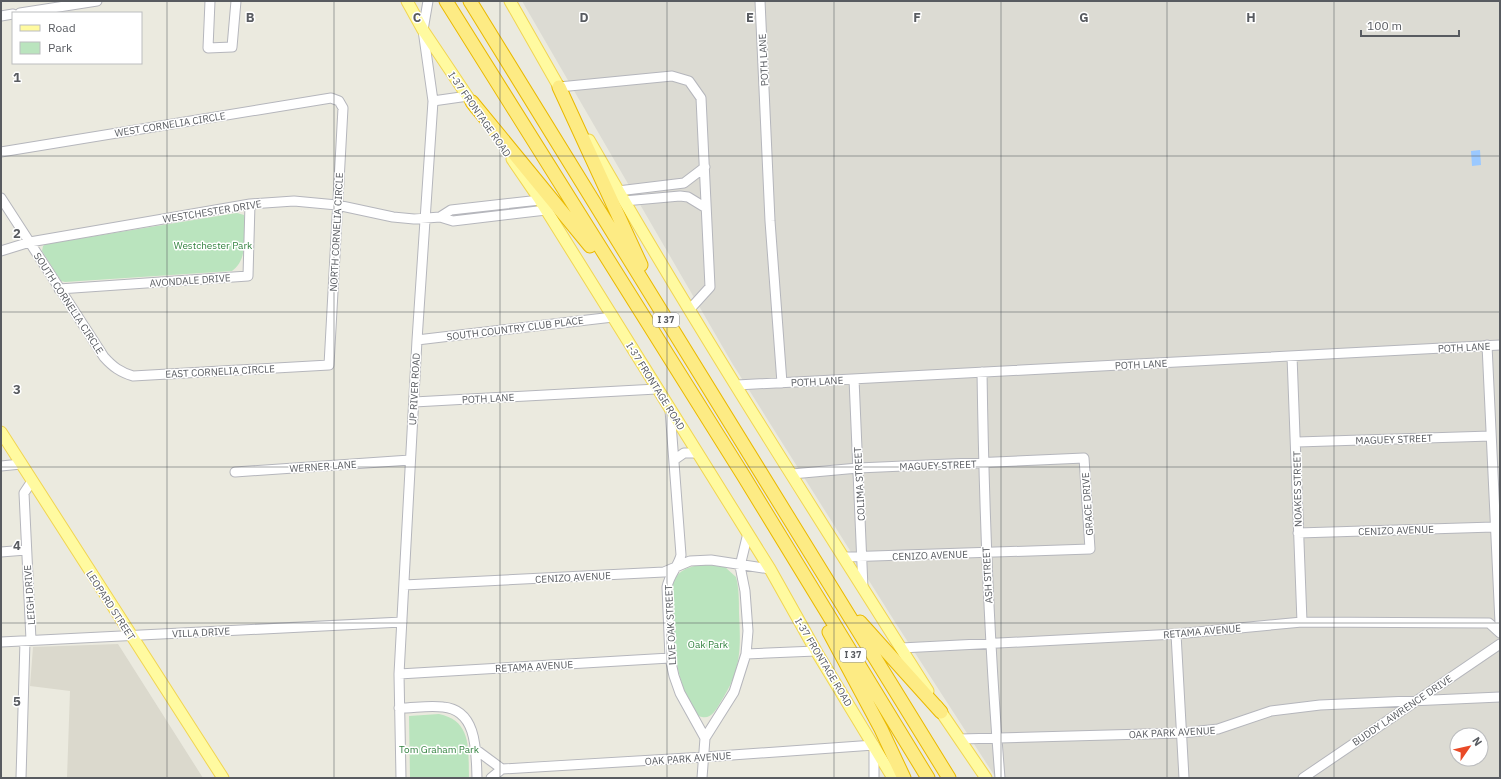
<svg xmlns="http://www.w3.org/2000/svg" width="1501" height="779" viewBox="0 0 1501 779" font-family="'IBM Plex Sans',sans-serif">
<rect width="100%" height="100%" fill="#ebeadf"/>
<path fill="#dcdbd3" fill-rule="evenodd" d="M522,1H1500V778H996L895,622L732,363ZM1457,735H1481V759H1457Z"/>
<path fill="#dbd9cd" d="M118,644L203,778H67L70,691L30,686L33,647Z"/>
<path fill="#bae4be" d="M237,213L244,215L245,219C244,236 248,260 232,271L65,282L61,281L42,251L43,246L46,244Z
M704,564L725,567L736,577C739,588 739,601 739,613C741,651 741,671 720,703C716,710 711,719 702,717C696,716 694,710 692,706C671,670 674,628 672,587C676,570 688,567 704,564Z
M439,714C473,721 468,751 469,778H410L409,716Z"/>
<path fill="#9bc9ff" d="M1480,150L1481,165L1472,166L1471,151Z"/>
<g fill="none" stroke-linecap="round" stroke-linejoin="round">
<defs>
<path id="minor" d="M210,1L208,48L232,47L236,1
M760,1L770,221L782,383
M20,13L97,1
M1,16L13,14
M559,87L672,76L689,81L701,98L710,287L690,309
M433,101L468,96
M1,152L331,98L339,101L343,108L329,365L133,376C120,372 113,367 104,357L1,198
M618,191L684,183L705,167
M624,201L680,196L688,197L706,208
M440,217L451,210L540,200
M1,251L30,242L250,204L294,201L337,205L393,217L414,219L440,217L453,221L546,210
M59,289L248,276L250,204
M417,340L613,317
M1487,345L1500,623
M1292,356L1302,622
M982,372C984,508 989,643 1000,778
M854,379L863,588
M737,385L1500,345
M414,402L657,389
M670,410L681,555C678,567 669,575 667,587L670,658L674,676L680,693L705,738
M1297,442L1491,436
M674,460L684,453H698
M1,466L21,464
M235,472L410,460
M792,474L858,468L1084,458L1090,549L843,557
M1298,533L1494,527
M1,552L26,550
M404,585L664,572L690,561L711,560L770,569
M1176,634L1184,778
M31,640L24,493L32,481
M1,642L402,622
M901,648L1176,634L1302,622L1489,623L1500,633
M746,654L816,651
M399,674L670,658
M399,708C414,708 429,705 443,707C478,710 476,753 477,778
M960,739L1182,733L1218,729L1271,711L1320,705L1500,697
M475,749L502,769L704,757L874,745V778
M21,778L25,641
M401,778L399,674L417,340L433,101L423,30L428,1
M491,778L502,769
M702,778L705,738L734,692L746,654L748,631L745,591L740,566L748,533
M1303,778L1500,644"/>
<path id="major" d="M407,1L423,30L476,109
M510,1L563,94
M589,140C696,327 813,509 928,691
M512,159L540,200L770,569L816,651L893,778
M1,432L223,778
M937,706L986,778"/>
<path id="highway" d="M446,1L743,475L928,778
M470,1L949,778
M559,87L641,265
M472,102L590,246
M860,622L941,712
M829,632L881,729L904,778"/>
</defs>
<use href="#minor" stroke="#b5b6bc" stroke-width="11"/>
<use href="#major" stroke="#f1d552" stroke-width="13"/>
<use href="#highway" stroke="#eab900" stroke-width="15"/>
<use href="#minor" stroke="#fff" stroke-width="9"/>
<use href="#major" stroke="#fffaa0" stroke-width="11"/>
<use href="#highway" stroke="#fdeb84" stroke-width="13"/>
</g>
<path fill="none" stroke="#585b60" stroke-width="1" stroke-opacity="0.55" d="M167,1V778M334,1V778M500,1V778M667,1V778M834,1V778M1001,1V778M1167,1V778M1334,1V778M1,156H1500M1,312H1500M1,467H1500M1,623H1500"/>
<g text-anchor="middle" stroke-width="3" stroke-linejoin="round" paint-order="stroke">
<g fill="#fff" stroke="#8a8c90" stroke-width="1">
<rect x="653" y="313" width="26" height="14" rx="3"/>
<rect x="840" y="648" width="26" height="14" rx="3"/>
</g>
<g font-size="9" font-weight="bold" fill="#585b60">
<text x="666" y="323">I 37</text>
<text x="853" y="658">I 37</text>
</g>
<g font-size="10" fill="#585b60" stroke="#fff">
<text transform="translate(763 60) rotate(-93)" y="4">POTH LANE</text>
<text transform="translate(480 114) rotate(55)" y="4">I-37 FRONTAGE ROAD</text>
<text transform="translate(170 124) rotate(-9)" y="4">WEST CORNELIA CIRCLE</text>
<text transform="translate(212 211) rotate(-9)" y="4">WESTCHESTER DRIVE</text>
<text transform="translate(336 232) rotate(-87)" y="4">NORTH CORNELIA CIRCLE</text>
<text transform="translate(190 280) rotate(-4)" y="4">AVONDALE DRIVE</text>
<text transform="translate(69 303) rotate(57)" y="4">SOUTH CORNELIA CIRCLE</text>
<text transform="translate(515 328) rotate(-7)" y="4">SOUTH COUNTRY CLUB PLACE</text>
<text transform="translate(1464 347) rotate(-3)" y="4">POTH LANE</text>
<text transform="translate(1141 364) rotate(-3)" y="4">POTH LANE</text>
<text transform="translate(220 371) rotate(-3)" y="4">EAST CORNELIA CIRCLE</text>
<text transform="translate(817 381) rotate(-3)" y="4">POTH LANE</text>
<text transform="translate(656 386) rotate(58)" y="4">I-37 FRONTAGE ROAD</text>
<text transform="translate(414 389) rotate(-87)" y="4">UP RIVER ROAD</text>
<text transform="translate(488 398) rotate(-3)" y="4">POTH LANE</text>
<text transform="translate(1394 439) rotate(-2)" y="4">MAGUEY STREET</text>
<text transform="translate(938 465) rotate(-2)" y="4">MAGUEY STREET</text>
<text transform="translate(323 466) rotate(-4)" y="4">WERNER LANE</text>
<text transform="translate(859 484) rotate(-93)" y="4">COLIMA STREET</text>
<text transform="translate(1297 489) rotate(-91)" y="4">NOAKES STREET</text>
<text transform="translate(1087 504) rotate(-94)" y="4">GRACE DRIVE</text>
<text transform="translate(1396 530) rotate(-2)" y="4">CENIZO AVENUE</text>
<text transform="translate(930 555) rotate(-2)" y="4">CENIZO AVENUE</text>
<text transform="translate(987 575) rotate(-93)" y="4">ASH STREET</text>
<text transform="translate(573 577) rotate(-3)" y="4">CENIZO AVENUE</text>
<text transform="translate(29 595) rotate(-94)" y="4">LEIGH DRIVE</text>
<text transform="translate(111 605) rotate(57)" y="4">LEOPARD STREET</text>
<text transform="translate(670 625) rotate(-93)" y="4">LIVE OAK STREET</text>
<text transform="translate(1202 631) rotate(-5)" y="4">RETAMA AVENUE</text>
<text transform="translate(201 632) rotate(-3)" y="4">VILLA DRIVE</text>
<text transform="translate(824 662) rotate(59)" y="4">I-37 FRONTAGE ROAD</text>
<text transform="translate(534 666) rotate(-3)" y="4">RETAMA AVENUE</text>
<text transform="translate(1402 710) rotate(-34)" y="4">BUDDY LAWRENCE DRIVE</text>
<text transform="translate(1172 732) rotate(-3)" y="4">OAK PARK AVENUE</text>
<text transform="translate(688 758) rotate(-4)" y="4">OAK PARK AVENUE</text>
</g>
<g font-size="10" fill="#348340" stroke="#fff">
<text x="213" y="249">Westchester Park</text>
<text x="708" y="648">Oak Park</text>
<text x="439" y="753">Tom Graham Park</text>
</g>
</g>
<g font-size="13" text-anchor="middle" font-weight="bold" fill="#585b60" stroke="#fff" stroke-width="3" stroke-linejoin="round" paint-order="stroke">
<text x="250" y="22">B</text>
<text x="417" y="22">C</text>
<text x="584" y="22">D</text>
<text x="750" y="22">E</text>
<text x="917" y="22">F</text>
<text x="1084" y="22">G</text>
<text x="1251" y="22">H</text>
<text x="17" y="82">1</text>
<text x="17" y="238">2</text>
<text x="17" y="394">3</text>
<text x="17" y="550">4</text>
<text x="17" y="706">5</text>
</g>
<rect width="1501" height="779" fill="none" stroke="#585b60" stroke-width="4"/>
<rect x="12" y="12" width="130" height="52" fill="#ffffff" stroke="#bcbdbf"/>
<rect x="20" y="25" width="20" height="6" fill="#fffaa0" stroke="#bcbdbf"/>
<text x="48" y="32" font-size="12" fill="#585b60">Road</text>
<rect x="20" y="42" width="20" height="12" fill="#bae4be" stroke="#bcbdbf"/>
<text x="48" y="52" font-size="12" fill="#585b60">Park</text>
<g transform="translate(1469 747) rotate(56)"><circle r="19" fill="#ffffff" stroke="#bcbdbf"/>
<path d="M0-3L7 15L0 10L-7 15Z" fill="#e94a27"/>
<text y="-6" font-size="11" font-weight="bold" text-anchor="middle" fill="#585b60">N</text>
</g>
<path d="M1361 30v6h98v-6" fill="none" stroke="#585b60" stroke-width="2"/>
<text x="1367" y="30" font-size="12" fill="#585b60" stroke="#ffffff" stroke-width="3" paint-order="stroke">100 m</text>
</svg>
